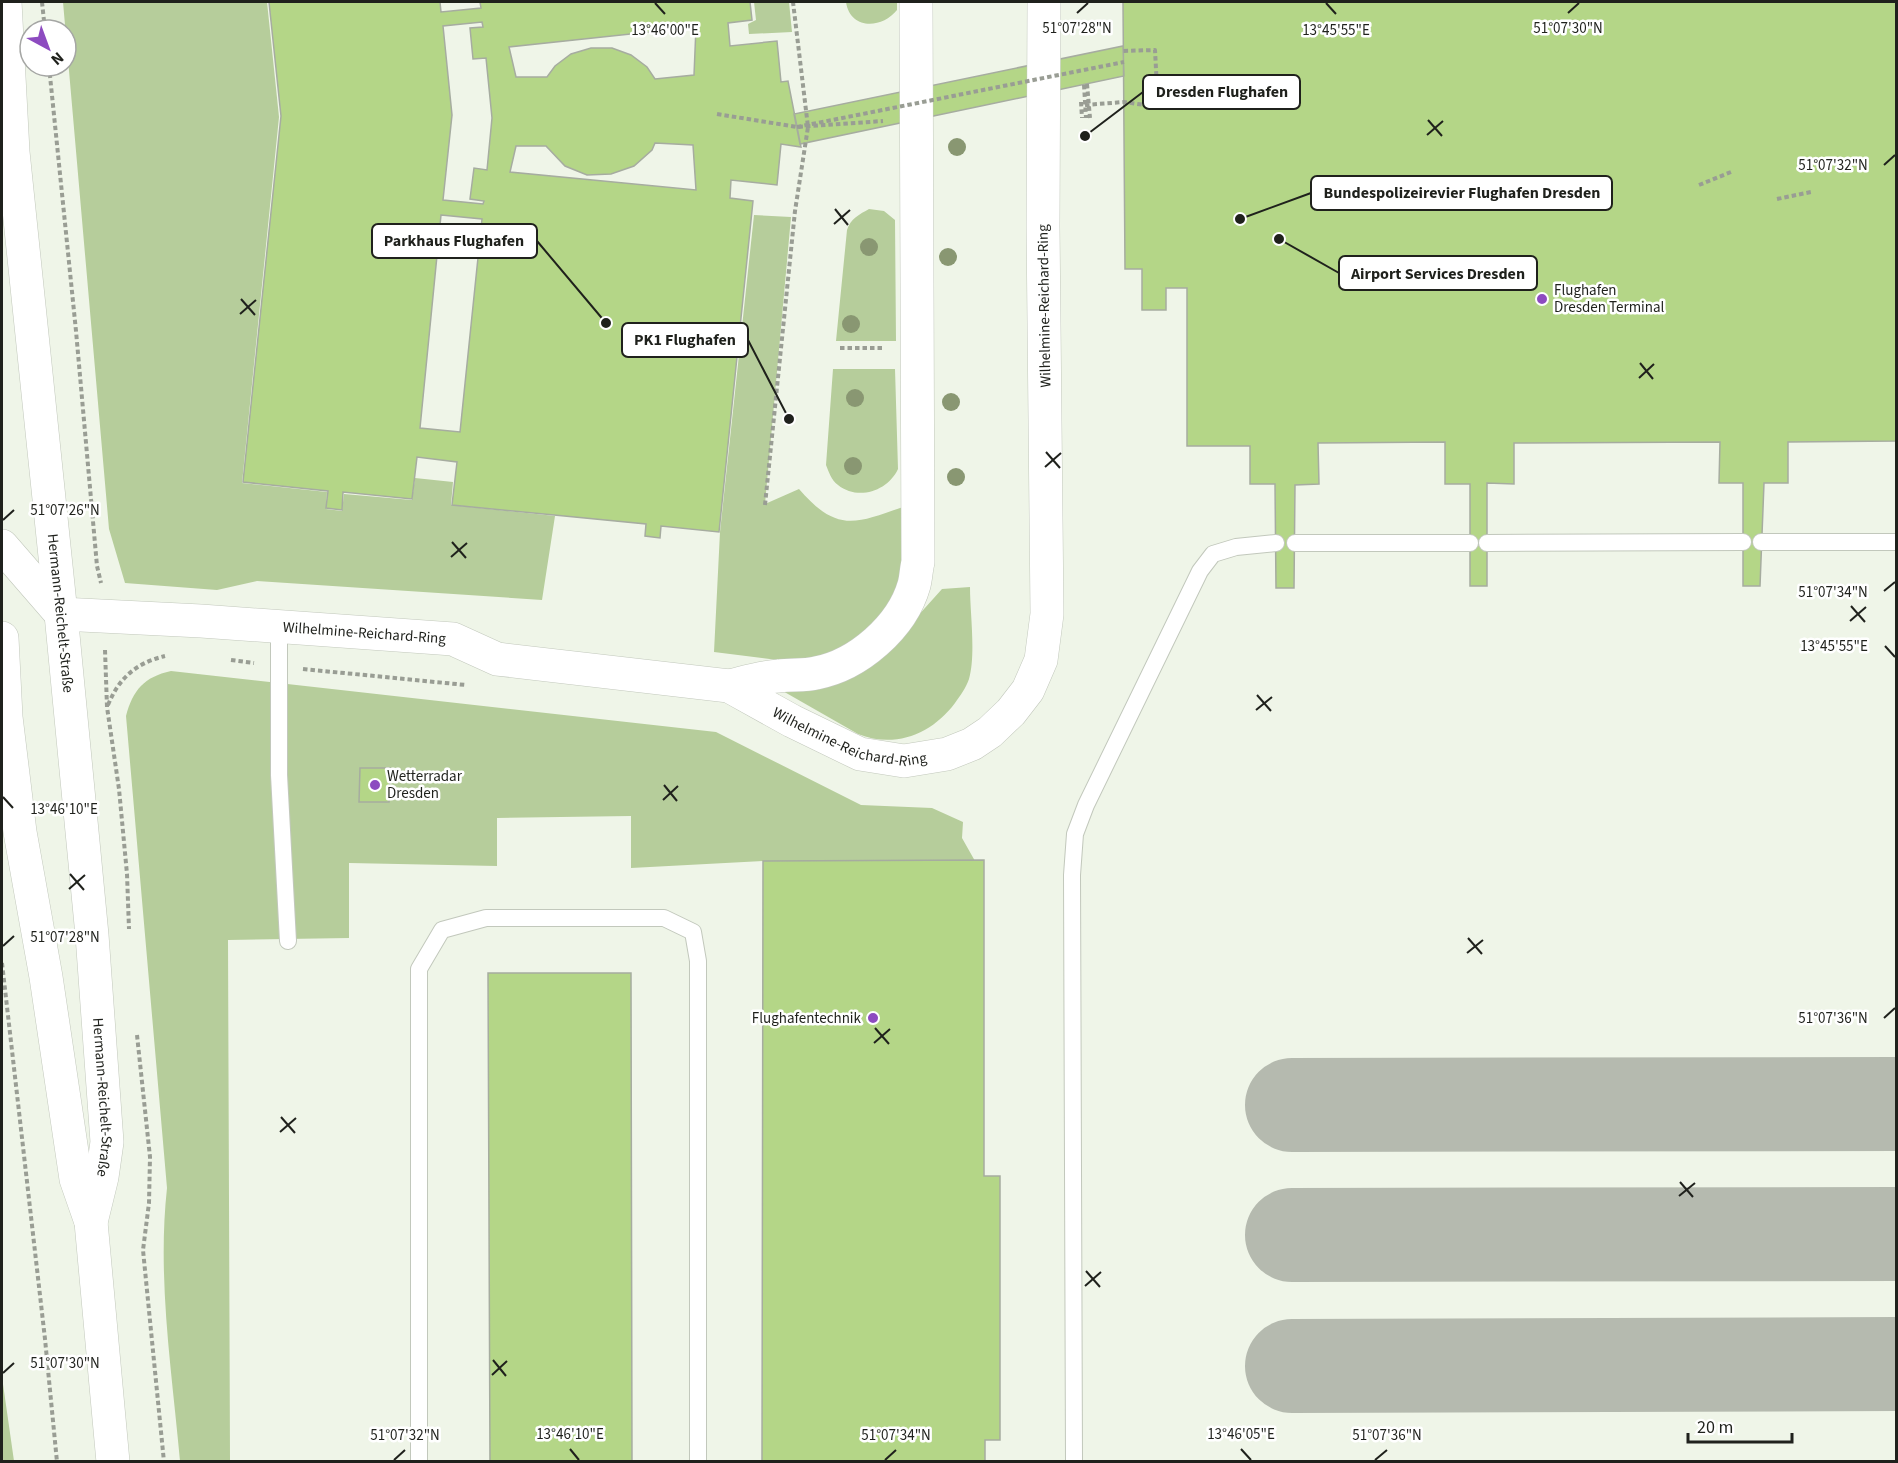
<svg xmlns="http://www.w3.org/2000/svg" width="1898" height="1463" viewBox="0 0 1898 1463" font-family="'Source Sans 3',sans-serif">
<rect width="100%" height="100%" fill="#eff5e8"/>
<path fill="#b6cd9b" d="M63,2H267L279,117L242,483L327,492L326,509L342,511L344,494L412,500L415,478L453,482L451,505L555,516L542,600L257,581L217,590L125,583L109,529Z
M754,2H789L792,32L749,34L748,24L756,20Z
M846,2H897V10C882,29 850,30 846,2Z
M869,209L884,211L895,220L896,341H836L847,230C850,219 860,214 869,209Z
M754,215L791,217L765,504L799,489C838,534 856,523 906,506V565L898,591L872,630L826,656L785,661L714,652L720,532Z
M833,369H895L898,469C888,491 858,501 838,485C831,480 829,472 826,465Z
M970,587C970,613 976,655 969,679C966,688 960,696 955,703C932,734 895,749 858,734L781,690L889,648L942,589Z
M171,671L716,732L861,805L932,808L963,822L962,838L975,861H763L631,868V816L497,818V866L349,863V938L228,940L230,1461H180C172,1371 157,1279 167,1188L126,716C133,690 144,677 171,671Z
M2,1377L14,1461H2Z"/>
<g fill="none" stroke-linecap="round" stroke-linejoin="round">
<path stroke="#b5baaf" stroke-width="94" d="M1292,1105L1896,1104
M1292,1235L1896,1234
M1292,1366L1896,1364"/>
</g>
<path fill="#b4d687" stroke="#a6aca0" stroke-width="1.5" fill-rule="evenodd" d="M269,2H440L441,12L481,8L480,2H750L752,20L728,23L730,46L777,41L781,82L788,81L801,147L781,144L777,185L731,180L730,198L753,201L719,532L661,526L660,538L645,536L646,524L452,505L457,462L417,457L412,499L343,492L342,510L326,508L328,491L243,482L281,116ZM482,22L483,27L470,28L473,59L486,58L492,118L487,170L474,168L470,199L484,201L483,204L443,200L452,115L443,26ZM696,27L694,75L655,79L647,67L631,55L612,48H591L571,54L555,66L547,77H516L509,47ZM655,143L693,145L696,190L510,172L516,146H546L565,166L587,175L611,174L634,166L652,150ZM441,215L482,219L460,432L420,428Z
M1123,2H1896V441L1788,442V483H1764L1760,586H1743V483H1719L1720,442L1514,443V484L1487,483V586H1470V484H1445V442L1318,443L1319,484L1295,485L1294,588H1276L1275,484H1250V446H1187V288H1166V310H1142V269H1125Z
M1123,46L1124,76L800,144L794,114Z
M360,768H390L389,802H359Z
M984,860V1176H1000V1440H985V1462H762L763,861Z
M488,973H631L632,1462H490Z"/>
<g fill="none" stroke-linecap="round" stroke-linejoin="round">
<defs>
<path id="service" d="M1761,542H1896
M1295,543H1470
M1487,543L1743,542
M279,626V775L288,941
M419,1462V969L442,930L486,918H664L693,932L698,961V1462
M1074,1462L1072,875L1075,834L1086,805L1200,571L1213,554L1236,547L1276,543"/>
<g id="minor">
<path id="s1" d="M2,546L61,614L201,621L453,639L497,659L729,686L792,721L860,754L904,761L947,754L972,744L990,732L1011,712L1028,690L1041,660L1047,614L1043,226L1044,2"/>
<path d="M729,686C746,682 762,677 779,676C791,674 804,676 816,673C858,665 902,627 914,585C916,578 916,570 918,562L916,2"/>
</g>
<g id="secondary">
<path id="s2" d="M5,2L13,152L61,614L92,935L107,1142L102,1177L91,1222"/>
<path d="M2,638L6,717L20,832L46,977L76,1179L91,1222L113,1462"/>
</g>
</defs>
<use href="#service" stroke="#c2c8bc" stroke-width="18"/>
<use href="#minor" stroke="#c2c8bc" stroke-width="34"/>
<use href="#secondary" stroke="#c2c8bc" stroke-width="34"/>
<path stroke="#999d94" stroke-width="4" stroke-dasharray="4.5 3" stroke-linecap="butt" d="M42,2L45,30
M49,66L76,331L97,566L101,583
M1087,84L1090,118
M1084,85L1086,118
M1081,102L1082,118
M1085,105L1124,102L1158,107L1155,50L1123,51
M717,114L797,127L883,121
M1699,185L1731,172
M1777,199L1811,192
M840,348H885
M765,505L795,211L808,127L793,2
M105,650L107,707L119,789L127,874L129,929
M231,660L254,663
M303,669L466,685
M108,705C119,678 136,663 165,656
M2,963L45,1339L57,1462
M137,1035L150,1157L149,1203L143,1250L164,1462"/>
<use href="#service" stroke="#fff" stroke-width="16"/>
<use href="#minor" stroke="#fff" stroke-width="33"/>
<use href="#secondary" stroke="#fff" stroke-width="33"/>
<path stroke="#999d94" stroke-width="4" stroke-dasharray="4.5 3" stroke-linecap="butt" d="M797,127L1124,62"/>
</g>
<g fill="#899772">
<circle cx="957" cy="147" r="9"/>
<circle cx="869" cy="247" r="9"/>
<circle cx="948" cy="257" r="9"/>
<circle cx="851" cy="324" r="9"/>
<circle cx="855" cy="398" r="9"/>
<circle cx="951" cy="402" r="9"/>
<circle cx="853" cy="466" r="9"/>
<circle cx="956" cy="477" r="9"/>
</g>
<path fill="none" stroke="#1f211c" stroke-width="2" d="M655,3L665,14M1326,3L1336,14M1077,13L1088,3M1568,13L1579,3M1428,120L1442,136M1427,135L1443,121M1884,165L1895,155M835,209L848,225M834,224L850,210M241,299L255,315M240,314L256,300M1640,363L1653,379M1639,378L1654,364M1046,452L1060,468M1045,467L1061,453M3,520L14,510M452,542L466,558M451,557L467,543M1884,591L1895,582M1851,606L1865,622M1850,621L1866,607M1885,646L1895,657M1257,695L1271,711M1256,710L1272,697M664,785L677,801M3,797L13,808M663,800L678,786M70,874L84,890M69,889L85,875M1468,938L1482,954M3,946L14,936M1467,953L1483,940M1884,1018L1895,1008M875,1028L889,1044M874,1043L890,1029M281,1117L295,1133M280,1132L296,1118M1680,1182L1693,1197M1679,1196L1695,1183M1086,1271L1100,1287M1085,1286L1101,1272M493,1360L506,1376M3,1373L14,1363M492,1375L507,1361M570,1449L579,1460M1241,1449L1251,1460M394,1460L405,1450M885,1460L896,1450M1375,1460L1387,1450"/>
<g fill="#8d4bc0" stroke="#fff" stroke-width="2">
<circle cx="1542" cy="299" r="6"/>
<circle cx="375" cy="785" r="6"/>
<circle cx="873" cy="1018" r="6"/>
</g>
<g text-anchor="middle" stroke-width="5" stroke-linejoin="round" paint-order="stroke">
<g font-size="15" fill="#1f211c" stroke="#fff" text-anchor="start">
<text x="1554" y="295">Flughafen<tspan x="1554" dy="17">Dresden Terminal</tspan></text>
<text x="387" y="781">Wetterradar<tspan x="387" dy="17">Dresden</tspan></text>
<text x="861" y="1023" text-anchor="end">Flughafentechnik</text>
</g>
<g font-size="15" fill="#1f211c" stroke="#fff">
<text transform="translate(1044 306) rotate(-91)" y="5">Wilhelmine-Reichard-Ring</text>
<text dy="5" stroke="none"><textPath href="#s2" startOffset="614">Hermann-Reichelt-Straße</textPath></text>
<text dy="5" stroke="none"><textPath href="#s1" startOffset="394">Wilhelmine-Reichard-Ring</textPath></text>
<text dy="5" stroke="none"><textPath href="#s1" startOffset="898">Wilhelmine-Reichard-Ring</textPath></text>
<text dy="5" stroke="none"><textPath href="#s2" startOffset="1100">Hermann-Reichelt-Straße</textPath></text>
</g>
</g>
<g font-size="15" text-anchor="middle" fill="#1f211c" stroke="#fff" stroke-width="5" stroke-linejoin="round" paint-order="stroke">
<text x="1077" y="33">51°07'28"N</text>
<text x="1568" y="33">51°07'30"N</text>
<text x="665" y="35">13°46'00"E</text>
<text x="1336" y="35">13°45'55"E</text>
<text x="1833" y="170">51°07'32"N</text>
<text x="65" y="515">51°07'26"N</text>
<text x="1833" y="597">51°07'34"N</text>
<text x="1834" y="651">13°45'55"E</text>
<text x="64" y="814">13°46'10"E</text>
<text x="65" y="942">51°07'28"N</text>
<text x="1833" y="1023">51°07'36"N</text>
<text x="65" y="1368">51°07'30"N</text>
<text x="570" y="1439">13°46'10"E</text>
<text x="1241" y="1439">13°46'05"E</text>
<text x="405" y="1440">51°07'32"N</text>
<text x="896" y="1440">51°07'34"N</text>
<text x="1387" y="1440">51°07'36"N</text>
</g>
<path fill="none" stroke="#1f211c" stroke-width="2" d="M1085 136L1143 92M1240 219L1311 193M606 323L537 241M1279 239L1339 273M789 419L748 340"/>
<g fill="#1f211c" stroke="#fff" stroke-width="2">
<circle cx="1085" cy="136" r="6"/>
<circle cx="1240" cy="219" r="6"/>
<circle cx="606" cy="323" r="6"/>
<circle cx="1279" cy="239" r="6"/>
<circle cx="789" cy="419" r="6"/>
</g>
<g fill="#fff" stroke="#1f211c" stroke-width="2">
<rect x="1143" y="75" width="157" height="34" rx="6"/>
<rect x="1311" y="176" width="301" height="34" rx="6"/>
<rect x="372" y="224" width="165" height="34" rx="6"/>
<rect x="1339" y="256" width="198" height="34" rx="6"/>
<rect x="622" y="323" width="126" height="34" rx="6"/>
</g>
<g font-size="16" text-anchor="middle" font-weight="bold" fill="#1f211c">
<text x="1222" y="97">Dresden Flughafen</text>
<text x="1462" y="198">Bundespolizeirevier Flughafen Dresden</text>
<text x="454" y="246">Parkhaus Flughafen</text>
<text x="1438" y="279">Airport Services Dresden</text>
<text x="685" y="345">PK1 Flughafen</text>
</g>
<rect width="1898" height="1463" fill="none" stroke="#1f211c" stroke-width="6"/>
<g transform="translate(48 48) rotate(139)"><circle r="28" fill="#ffffff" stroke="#a5a6a4" stroke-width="1.5"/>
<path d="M0-4.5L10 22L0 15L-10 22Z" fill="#8d4bc0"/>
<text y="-9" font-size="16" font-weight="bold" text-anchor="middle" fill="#1f211c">N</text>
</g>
<path d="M1688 1433v9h104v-9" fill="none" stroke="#1f211c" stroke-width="3"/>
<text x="1697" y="1433" font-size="18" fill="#1f211c" stroke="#ffffff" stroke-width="4.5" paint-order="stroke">20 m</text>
</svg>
